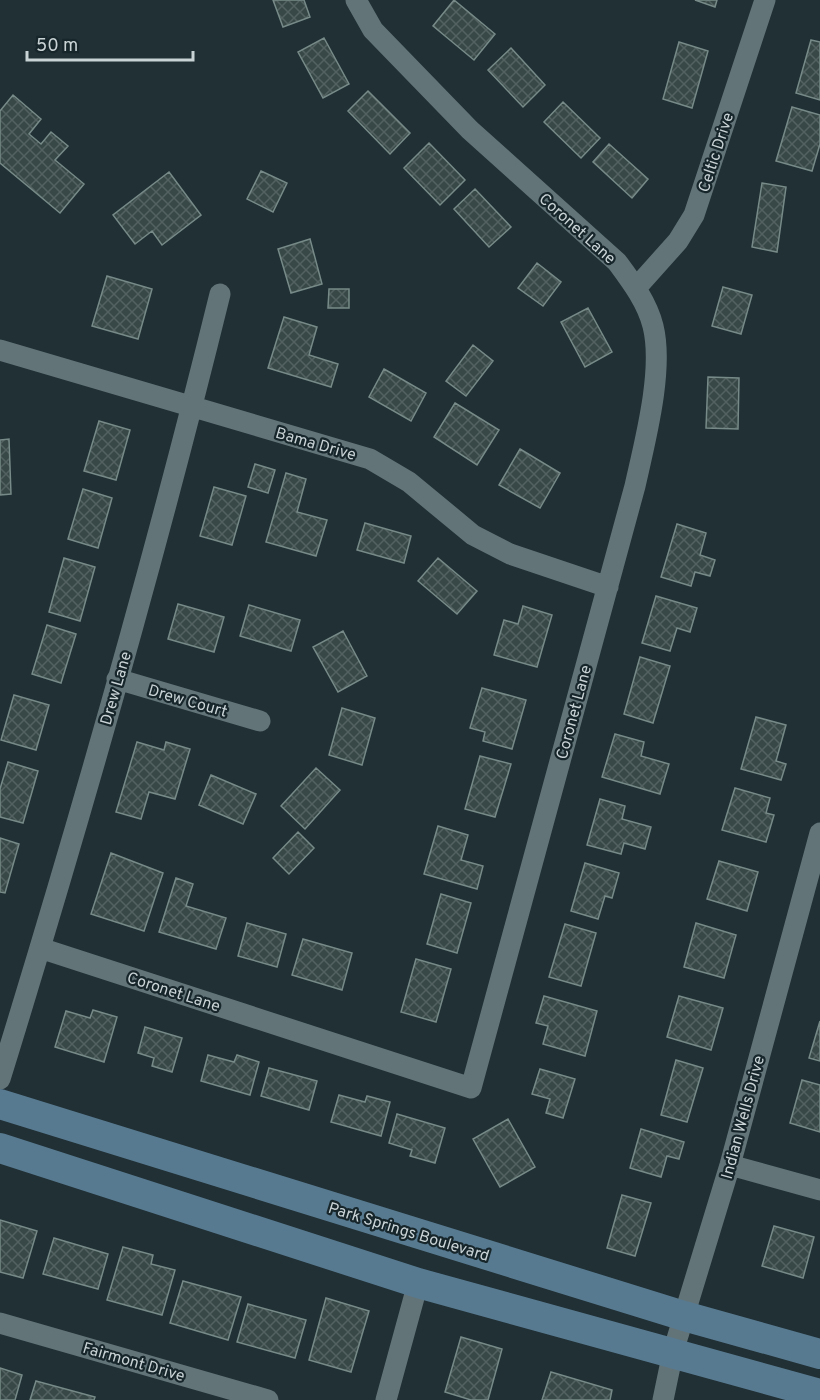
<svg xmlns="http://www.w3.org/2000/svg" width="820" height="1400" viewBox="0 0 820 1400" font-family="Overpass,sans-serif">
<defs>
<pattern id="building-cross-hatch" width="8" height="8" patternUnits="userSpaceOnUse" patternTransform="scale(1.5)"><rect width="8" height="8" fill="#374846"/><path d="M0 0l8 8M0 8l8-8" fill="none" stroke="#536260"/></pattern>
</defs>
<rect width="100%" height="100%" fill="#203035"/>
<path fill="url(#building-cross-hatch)" stroke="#778a87" stroke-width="1.5" d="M273,0H304L310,17L283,27Z
M454,0L495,34L474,60L433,26Z
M695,0H717L715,7Z
M324,38L349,84L323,98L298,52Z
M811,40L820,42V100L796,93Z
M679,42L708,51L692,108L663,99Z
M511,48L545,85L523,107L488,70Z
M368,91L410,133L390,154L348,111Z
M13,95L41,119L29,134L41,144L51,132L68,146L55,160L84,184L60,213L0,163V111Z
M563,102L600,138L581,158L544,122Z
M792,107L820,115V144L812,171L776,161Z
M429,143L465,180L440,205L404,168Z
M609,144L648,179L632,198L593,162Z
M261,171L287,183L273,212L247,199Z
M169,172L201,215L162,245L152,231L135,244L113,215Z
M762,183L786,187L777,252L752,247Z
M475,189L511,227L489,247L454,209Z
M310,239L322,284L291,293L278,249Z
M537,263L561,282L543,306L518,288Z
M107,276L152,289L138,339L92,326Z
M723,287L752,295L741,334L712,326Z
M329,289H349V308H328Z
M588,308L612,352L585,367L561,322Z
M284,317L317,327L309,355L338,364L331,387L268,368Z
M473,345L493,361L466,396L446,381Z
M384,369L426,393L411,421L369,397Z
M708,377L739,378L738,429L706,428Z
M455,403L499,430L477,465L434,437Z
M99,421L130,430L116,480L84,471Z
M9,439L11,494L0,495V440Z
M520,449L560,473L540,508L499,485Z
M255,464L275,470L268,493L248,487Z
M286,473L306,479L297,512L327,520L316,556L266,542Z
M214,487L246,496L232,545L200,536Z
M83,489L112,498L98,548L68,539Z
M365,523L411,536L404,563L357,550Z
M677,524L706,533L700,555L715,560L710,576L695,572L691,586L661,577Z
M64,558L95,567L80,621L49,612Z
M438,558L477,591L457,614L418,581Z
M656,596L697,608L690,632L677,628L670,651L642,643Z
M178,604L224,617L214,652L168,639Z
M249,605L300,620L291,651L240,636Z
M523,606L552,615L537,667L494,655L504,620L518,624Z
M47,625L76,634L61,683L32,674Z
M343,631L367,676L338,692L313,647Z
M640,657L670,666L653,723L624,714Z
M482,688L526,700L512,749L483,741L485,732L470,728Z
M14,695L49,705L36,750L1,740Z
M342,708L375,718L362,765L329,755Z
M756,717L786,725L776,761L786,764L781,780L741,769Z
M615,734L644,742L641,756L669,764L660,794L602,777Z
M137,742L164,750L166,742L190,749L175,799L149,792L141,819L116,812Z
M480,756L511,764L495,817L465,809Z
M8,762L38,771L23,823L0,817V789Z
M316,768L340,790L305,829L281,806Z
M211,775L256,794L243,824L199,805Z
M735,788L770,798L766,813L774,815L766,842L722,830Z
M600,799L625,806L622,819L651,827L645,849L624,843L621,854L587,845Z
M438,826L468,835L461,860L483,866L477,889L424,874Z
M298,832L314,848L289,874L273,858Z
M0,838L19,844L5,893L0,892Z
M111,853L163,873L144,931L91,914Z
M719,861L758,872L747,911L707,899Z
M585,863L619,873L612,898L605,896L598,919L571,911Z
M176,878L193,884L186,906L226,918L216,949L159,932Z
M441,894L471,903L457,953L427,944Z
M247,923L286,934L277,967L238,956Z
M696,923L736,935L724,978L684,967Z
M565,924L596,933L581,986L549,977Z
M303,939L352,953L342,990L292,975Z
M416,959L451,969L436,1022L401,1012Z
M544,996L597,1011L585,1056L543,1044L548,1026L536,1023Z
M679,996L723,1008L711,1050L667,1037Z
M93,1010L117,1017L104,1062L55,1047L66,1011L90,1018Z
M820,1021V1061L809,1058Z
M145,1027L182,1038L172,1072L152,1066L154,1058L138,1053Z
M208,1055L234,1062L237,1055L259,1062L250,1095L201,1081Z
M676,1060L703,1068L687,1122L661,1115Z
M269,1068L317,1081L309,1110L261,1096Z
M540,1069L575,1079L563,1118L546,1113L550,1099L532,1094Z
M802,1080L820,1085V1132L790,1123Z
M339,1095L365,1102L367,1096L390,1102L381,1136L331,1122Z
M397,1114L445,1128L435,1163L410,1156L412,1150L389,1143Z
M508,1119L535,1167L500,1187L473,1139Z
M641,1129L684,1142L679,1159L667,1156L661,1177L630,1168Z
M622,1195L651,1203L635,1256L607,1248Z
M0,1220L37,1231L23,1278L0,1272Z
M774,1226L814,1237L803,1278L762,1266Z
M54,1238L108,1254L98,1289L43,1274Z
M123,1247L153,1255L151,1264L175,1270L162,1315L107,1300Z
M183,1281L241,1297L228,1340L170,1323Z
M326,1298L369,1311L351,1372L309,1360Z
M248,1304L306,1320L295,1358L237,1342Z
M461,1337L502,1349L488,1400H471L445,1392Z
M0,1368L22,1375L15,1400H0Z
M551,1372L612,1390L610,1400H542Z
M36,1381L95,1397L94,1400H30Z"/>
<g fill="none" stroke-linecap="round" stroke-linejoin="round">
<path stroke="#637479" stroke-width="21" d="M636,288L678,241L694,215L765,0
M0,350L370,459L409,482L473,535L510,554L608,587
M117,679L260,721
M40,948L471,1088L635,486C645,441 664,370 653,326C647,302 631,281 617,262L470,130L373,30L356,0
M0,1079C80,820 155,558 220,294
M730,1165L820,1190
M0,1323L268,1400
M386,1400L418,1283
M663,1400L673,1352L730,1165L820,833"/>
<path stroke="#587a90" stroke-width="30" d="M0,1104L684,1316L820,1354
M0,1148L418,1283L820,1394"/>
</g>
<g text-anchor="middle" stroke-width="4.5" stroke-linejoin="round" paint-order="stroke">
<g font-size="16" fill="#c9d3d6" stroke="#17262b">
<text transform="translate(715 152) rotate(-72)" y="6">Celtic Drive</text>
<text transform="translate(578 228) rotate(42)" y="6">Coronet Lane</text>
<text transform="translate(316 443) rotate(16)" y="6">Bama Drive</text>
<text transform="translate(115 688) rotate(-74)" y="6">Drew Lane</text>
<text transform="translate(188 700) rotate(16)" y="6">Drew Court</text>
<text transform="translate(573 712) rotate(-75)" y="6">Coronet Lane</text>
<text transform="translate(174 991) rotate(18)" y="6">Coronet Lane</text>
<text transform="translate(742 1117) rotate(-75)" y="6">Indian Wells Drive</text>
<text transform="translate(409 1231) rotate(17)" y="6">Park Springs Boulevard</text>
<text transform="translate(134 1361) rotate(16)" y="6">Fairmont Drive</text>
</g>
</g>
<path d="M27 51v9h166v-9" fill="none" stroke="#c9d3d6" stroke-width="3"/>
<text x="36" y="51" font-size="18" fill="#c9d3d6" stroke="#17262b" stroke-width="4.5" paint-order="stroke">50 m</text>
</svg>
